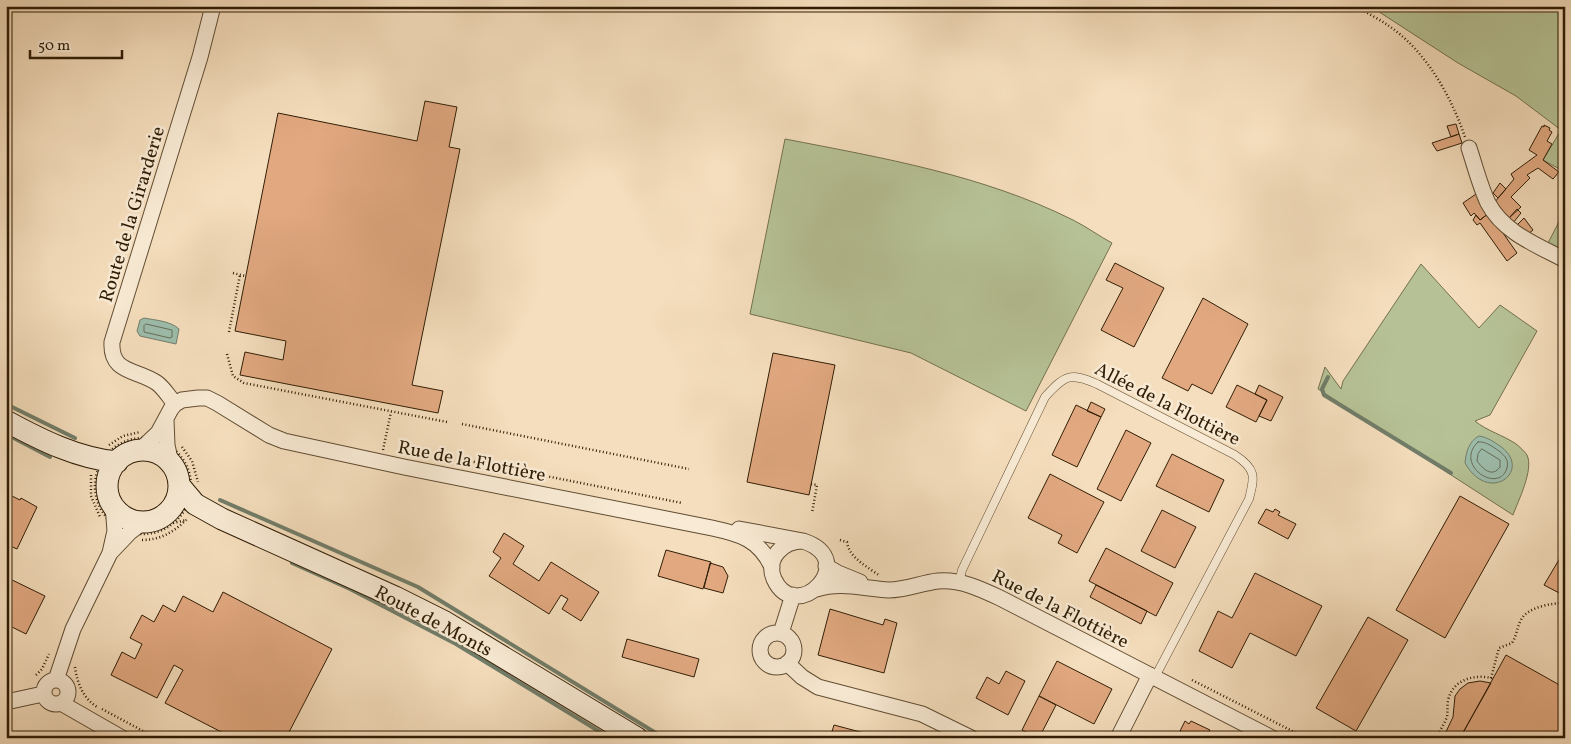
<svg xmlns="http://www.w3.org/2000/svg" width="1571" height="744" viewBox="0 0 1571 744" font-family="Vollkorn,serif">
<rect width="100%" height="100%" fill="#f5debd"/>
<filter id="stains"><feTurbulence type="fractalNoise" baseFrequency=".004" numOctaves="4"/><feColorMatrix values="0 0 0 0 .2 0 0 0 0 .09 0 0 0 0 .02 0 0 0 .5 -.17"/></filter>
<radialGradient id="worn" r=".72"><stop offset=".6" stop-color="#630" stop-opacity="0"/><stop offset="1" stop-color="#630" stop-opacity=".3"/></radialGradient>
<path fill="#b6c296" stroke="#73704e" d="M1370,6H1565V172L1543,160L1561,130L1516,96L1458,63Z
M785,139C883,158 983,175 1073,220C1087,227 1099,236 1112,243L1026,411L911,353L750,314Z
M1565,210V254L1547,245Z
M1421,264L1479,328L1500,305L1537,331L1490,415L1475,421C1487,431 1503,435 1516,444C1519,446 1525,452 1527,455C1534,470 1518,501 1513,515L1318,389L1325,367L1341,389L1343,381Z"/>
<path fill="#9dbdac" stroke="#717d69" d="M144,318C154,320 171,321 179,329L176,344L140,336L137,331L140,320Z
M1479,436C1487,437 1494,442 1500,446C1534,470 1489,506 1465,463C1466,452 1469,441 1479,436Z"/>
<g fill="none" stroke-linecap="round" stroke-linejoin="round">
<path stroke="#666d58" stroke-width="1" d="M146,324L172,330V337L170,338L144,332V326Z
M1478,442C1486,441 1493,447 1499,451C1505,456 1509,460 1507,468C1499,495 1453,465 1478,442Z
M1482,449L1500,460V467C1492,478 1483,469 1477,461L1478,454Z"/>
<path stroke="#717d69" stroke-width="4" d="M222,8V6
M1328,377L1322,389L1324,395L1451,473
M6,404L75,438
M6,434L50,457
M220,500L418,587L664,738
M292,563L350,589L456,644L610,738"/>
</g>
<path fill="#e2a981" stroke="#301d05" d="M425,101L457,107L449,147L460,149L412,385L443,391L438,413L240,375L245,352L283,360L286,341L235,331L278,113L417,141Z
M1456,124L1459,134L1451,137L1447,126Z
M1544,125L1550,128L1549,130L1552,132L1547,141L1552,144L1543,160L1559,172L1553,179L1538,168L1527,175L1530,178L1511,197L1521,207L1508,219L1494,203L1514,179L1511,174L1537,155L1529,150L1542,126L1544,127Z
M1459,134L1462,143L1437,151L1432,143Z
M1500,183L1506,189L1498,198L1493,193Z
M1476,194L1489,213L1480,220L1474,213L1471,216L1463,203Z
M1517,209L1521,213L1513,223L1508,219Z
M1489,213L1517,253L1507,261L1480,223L1477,225L1473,220L1476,215L1480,220Z
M1524,218L1533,230L1527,235L1516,226Z
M1115,263L1164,288L1134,347L1101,330L1123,288L1106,280Z
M1203,298L1248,324L1212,394L1192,384L1188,391L1162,378Z
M773,353L835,365L809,495L747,482Z
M1237,385L1267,400L1256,422L1226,407Z
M1259,385L1283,397L1271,421L1259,416L1267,400L1255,394Z
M1091,402L1105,409L1101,417L1087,411Z
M1076,405L1101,417L1077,467L1052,455Z
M1126,430L1151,443L1121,501L1097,489Z
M1172,454L1224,480L1209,512L1156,486Z
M1050,474L1104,502L1077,553L1058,543L1062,535L1028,518Z
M6,493L20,500L21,498L37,507L17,549L8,545L6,548Z
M1460,496L1509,524L1445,638L1396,610Z
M1266,509L1273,512L1275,509L1280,512L1278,515L1296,524L1288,539L1258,523Z
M1162,510L1196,527L1175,568L1141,551Z
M504,533L524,546L513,564L539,581L551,562L599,592L581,621L562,609L568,599L561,595L549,614L489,576L501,558L493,552Z
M1106,548L1173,583L1156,616L1089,581Z
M666,550L711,562L703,589L658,576Z
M1560,558L1565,561V596L1544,585Z
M710,563L723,567L728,576L723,593L704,588Z
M1255,573L1322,606L1296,656L1250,633L1232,668L1199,651L1218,611L1232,618Z
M6,577L45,596L26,634L6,624Z
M1096,585L1147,611L1141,624L1090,597Z
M223,592L332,649L286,738H233L165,703L183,670L174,665L157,698L111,675L122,652L135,659L142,644L130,638L142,615L154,622L163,605L175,612L183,596L213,612Z
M830,609L883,625L885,619L897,623L884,673L818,655Z
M1368,617L1408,640L1356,731L1316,708Z
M627,639L699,659L694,677L622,657Z
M1506,655L1565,688V723L1556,738H1460Z
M1057,661L1112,689L1094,724L1039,696Z
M1006,671L1025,681L1008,715L976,698L987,677L999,684Z
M1480,681L1491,683L1460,738H1443L1453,717L1455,696L1460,689L1468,683Z
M1039,696L1056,705L1039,738H1037L1022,730Z
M1185,721L1189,724L1191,721L1210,730L1208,734L1216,738H1182L1184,734L1180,731Z
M834,725L879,737L878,738H830Z"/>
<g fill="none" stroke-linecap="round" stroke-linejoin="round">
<defs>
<path id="service" d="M959,583L962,570L1045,397C1065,375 1070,372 1097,384L1235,455C1256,469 1255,476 1249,499L1155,677"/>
<path id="minor" d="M1469,148C1475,166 1480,186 1488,203C1504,233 1537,245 1565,260
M175,404C169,397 164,388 157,383C137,369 110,374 112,342L200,57L213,6
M166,420L167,445L171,464
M139,451L158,433L171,409L175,404L182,400L198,398H207L217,403L269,435L284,441L404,467L712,528C740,534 759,539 772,567
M739,529L803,541C862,560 796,627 774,579C765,558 783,541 803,541
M110,553L130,532L143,522
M826,566L838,573L860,582
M817,589C840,581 865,589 889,590C906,590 921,583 938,581C960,579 981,589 1000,598L1272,738
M781,633L793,595
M760 650a17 17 0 1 1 34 0a17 17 0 1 1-34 0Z
M787,663L802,677L818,687L922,714L971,738
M44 692a12 12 0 1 1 24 0a12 12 0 1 1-24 0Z
M56,680L73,629L110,553L115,531L113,505
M6,702L43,694
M61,703L122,738
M1118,738L1150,675"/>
<path id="secondary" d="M6,421C41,440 77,458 117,462
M107 486a36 36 0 1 1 72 0a36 36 0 1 1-72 0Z
M179,485L195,504L222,519L395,597L445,622L637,738"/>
</defs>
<use href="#service" stroke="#614d33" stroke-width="9"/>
<use href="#minor" stroke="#614d33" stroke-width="17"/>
<use href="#secondary" stroke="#301d05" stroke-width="23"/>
<path stroke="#301d05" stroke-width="2.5" stroke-dasharray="1 2.5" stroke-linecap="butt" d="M1355,6C1367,13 1379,19 1389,26C1426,51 1451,96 1465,137
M233,273L245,276
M229,332L240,275
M227,354L233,376L244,383L447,422
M462,424L689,469
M95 486a48 48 0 1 1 96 0a48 48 0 1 1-96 0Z
M109,445L123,436L140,432
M182,447L192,461L198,482
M383,450L391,412
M460,459L682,503
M91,475V496L100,517
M811,484L817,485L812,513
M173,523L187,520
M142,540C159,540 173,533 186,520
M840,540L847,542C849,558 868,567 880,576
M75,667C77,683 83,698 97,707
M36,675L42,669L49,654
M1192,680L1306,738
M102,709L156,738
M1436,738C1440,731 1444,724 1447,717C1448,711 1447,706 1448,701C1452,680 1473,674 1491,678L1499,648L1512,643C1517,635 1517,627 1521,620C1527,607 1552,603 1565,603"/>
<use href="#service" stroke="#f8ead4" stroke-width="8"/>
<use href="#minor" stroke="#f8ead4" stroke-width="15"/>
<use href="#secondary" stroke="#f8ead4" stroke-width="21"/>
</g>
<g text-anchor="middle" stroke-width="5" stroke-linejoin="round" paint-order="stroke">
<g font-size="19" fill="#301d05" stroke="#f8ead4">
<text transform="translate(131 214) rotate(-73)" y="7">Route de la Girarderie</text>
<text transform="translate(1168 403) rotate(27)" y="7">Allée de la Flottière</text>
<text transform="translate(472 460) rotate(11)" y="7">Rue de la Flottière</text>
<text transform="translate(1061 608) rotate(27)" y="7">Rue de la Flottière</text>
<text transform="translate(434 620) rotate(28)" y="7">Route de Monts</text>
</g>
</g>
<rect width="1571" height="744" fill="none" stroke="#f5debd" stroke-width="25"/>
<rect x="8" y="8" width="1556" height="729" fill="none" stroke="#301d05" stroke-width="2.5"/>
<rect x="12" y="12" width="1546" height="719" fill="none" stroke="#301d05"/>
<path d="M30 50v8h92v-8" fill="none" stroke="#301d05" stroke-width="2.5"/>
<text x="38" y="50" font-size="15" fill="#301d05" stroke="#f8ead4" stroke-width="4" paint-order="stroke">50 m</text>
<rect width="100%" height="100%" filter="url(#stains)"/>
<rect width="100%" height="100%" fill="url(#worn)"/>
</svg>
